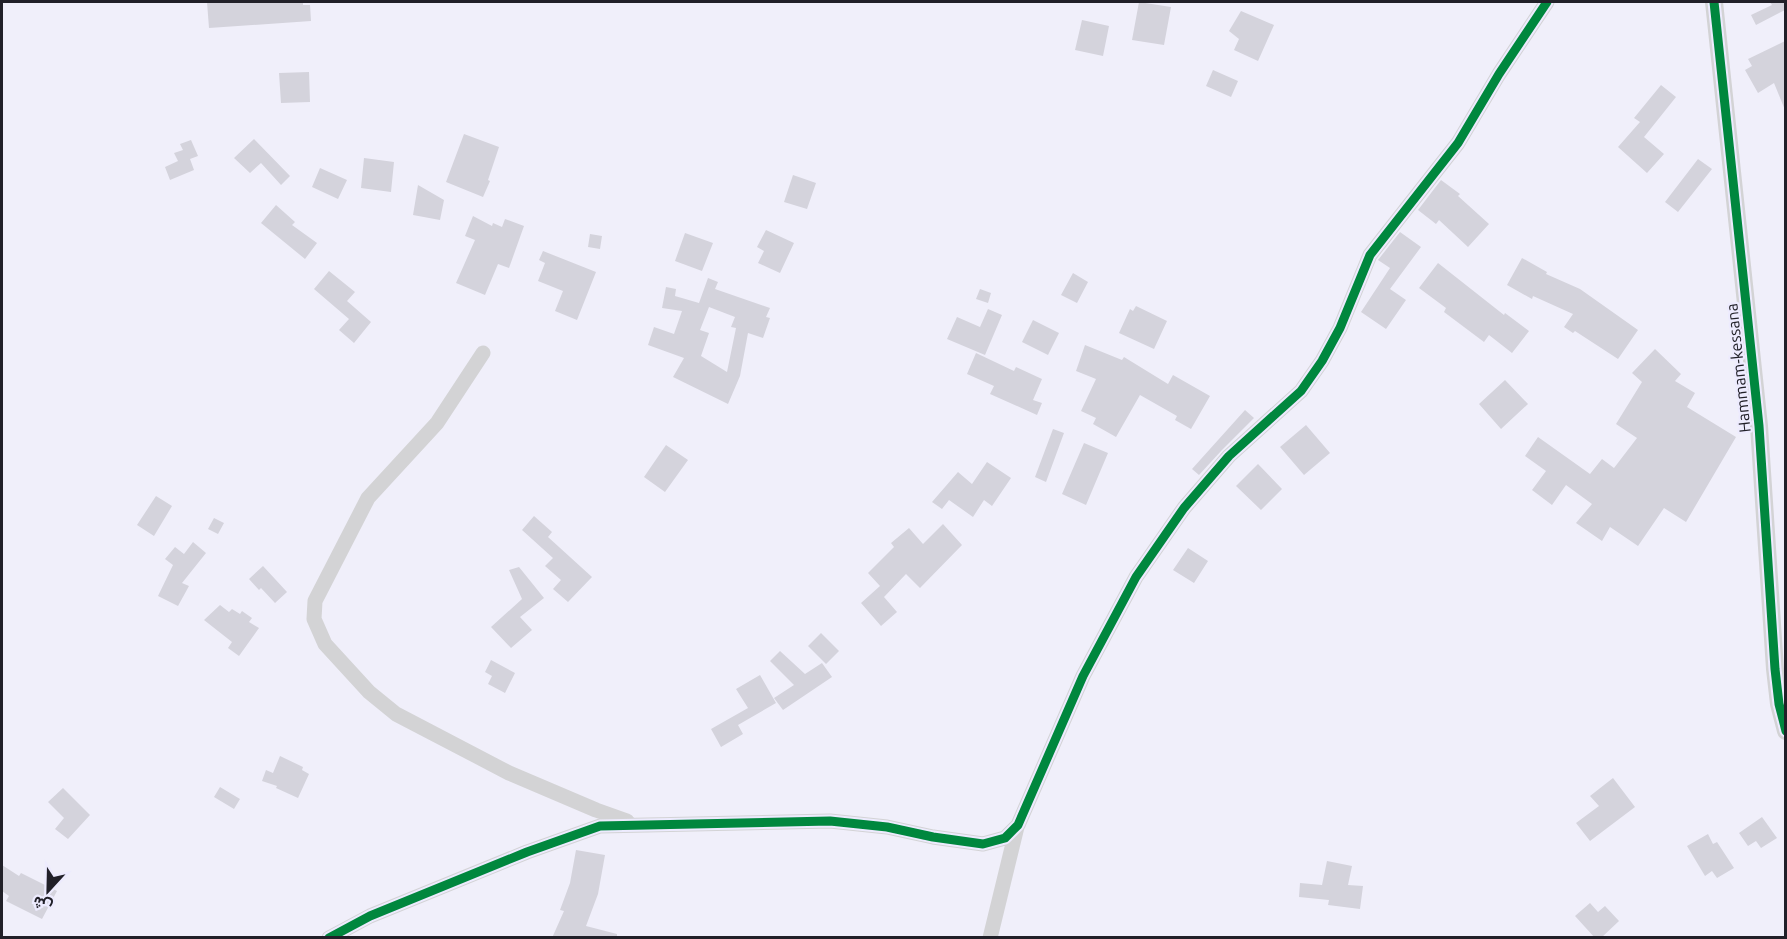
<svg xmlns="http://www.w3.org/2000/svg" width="1787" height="939" viewBox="0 0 1787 939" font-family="Ubuntu,Vazirmatn,sans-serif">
<rect width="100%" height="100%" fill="#f0effa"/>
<path fill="#d4d3dc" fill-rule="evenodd" d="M207,2H303V5H310L311,21L209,28Z
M1139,2L1171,7L1164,45L1132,40Z
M1770,2H1785V10L1756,25L1751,15L1772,5Z
M1241,11L1274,25L1258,61L1234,50L1239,39L1229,31Z
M1082,20L1109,26L1103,56L1075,50Z
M1785,41V110L1774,83L1758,93L1745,70L1752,66L1748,59Z
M1213,70L1238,81L1231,97L1206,86Z
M309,72L310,102L281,103L279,73Z
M1661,85L1676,97L1644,137L1664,154L1647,173L1618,147L1640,122L1634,118Z
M464,134L499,147L488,180L490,181L483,197L446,182Z
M254,139L290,176L281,185L261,163L250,173L234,158Z
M191,140L198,156L190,159L194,170L170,180L165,167L178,161L174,153L183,150L180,144Z
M364,158L394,162L391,192L361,188Z
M1698,159L1712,169L1678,212L1665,202Z
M320,168L347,180L338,199L312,187Z
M793,175L816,183L807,209L784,202Z
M1441,180L1460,194L1458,196L1489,224L1468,247L1439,220L1436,224L1418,210Z
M418,185L444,200L440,220L413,215Z
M276,205L295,222L292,225L317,243L305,259L261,223Z
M473,216L492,226L493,223L502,227L505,219L524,226L509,268L498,264L485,295L456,283L475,240L465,236Z
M766,230L794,243L780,273L758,263L764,251L757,247Z
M1400,232L1421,247L1390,289L1406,300L1386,329L1361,312L1390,268L1378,260Z
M685,233L713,243L702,271L675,261Z
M590,234L602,236L600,249L588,247Z
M543,251L596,272L577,320L555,311L563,291L538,281L545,263L539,260Z
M1522,258L1547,272L1546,274L1580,289L1638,330L1618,359L1575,331L1573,333L1564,327L1573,314L1533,296L1532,299L1507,285Z
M1438,263L1504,315L1505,313L1529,331L1512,353L1489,335L1484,342L1444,312L1446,308L1419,288Z
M329,271L355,292L347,301L371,322L354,343L339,330L349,319L314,289Z
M1073,273L1088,282L1077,303L1061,295Z
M708,278L718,282L715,289L770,308L766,317L770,318L763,338L748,333L740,376L728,404L673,377L684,358L648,345L654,327L674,334L682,311L662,308L666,287L676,289L675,296L699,303ZM709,307L735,317L731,327L736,328L727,372L701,356L709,333L700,330Z
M980,289L991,293L988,303L976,299Z
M1136,306L1167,321L1154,349L1119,333L1130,309L1133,311Z
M988,309L1002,315L985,355L947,339L957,317L980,327Z
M1033,320L1059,333L1048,355L1022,342Z
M1085,345L1122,360L1124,357L1168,384L1173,375L1210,396L1191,429L1175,420L1177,416L1140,395L1116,437L1093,424L1096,418L1081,411L1096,379L1076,371Z
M1655,349L1681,374L1675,381L1695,393L1687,407L1736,437L1686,522L1664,508L1638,546L1610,527L1602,541L1576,523L1592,504L1566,485L1552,505L1532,490L1546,471L1525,456L1538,437L1590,474L1602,459L1614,468L1637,438L1616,424L1642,382L1632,373Z
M976,353L1014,371L1016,367L1042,379L1033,400L1042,403L1037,415L990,394L994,386L967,374Z
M1505,380L1528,404L1501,429L1479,404Z
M1245,410L1254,418L1222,450L1199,475L1192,469Z
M1306,425L1330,453L1304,475L1280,447Z
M1053,429L1064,433L1046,482L1035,477Z
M1084,443L1108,453L1086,505L1062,494Z
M666,445L688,460L665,492L644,477Z
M987,462L1011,478L992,506L984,500L973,517L949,500L942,509L932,502L958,472L972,484Z
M1258,464L1282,489L1261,510L1236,486Z
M156,496L172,506L154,536L137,525Z
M534,516L552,532L548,537L592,577L568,602L553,589L561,580L545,566L553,558L522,530Z
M214,518L224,523L218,534L208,529Z
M943,524L962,545L920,588L906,574L884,597L897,612L881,626L861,603L880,586L868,573L894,547L891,543L909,528L923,544Z
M193,542L206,553L182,583L189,586L178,606L158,596L173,565L165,559L175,547L184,554Z
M1188,548L1208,561L1194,583L1173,570Z
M263,566L287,592L275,603L261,588L259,590L249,579Z
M519,567L544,598L520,617L532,630L511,648L491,627L522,599L509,570Z
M220,605L229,612L232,609L240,614L242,611L252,618L249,622L259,628L239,656L228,648L232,642L204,620Z
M821,633L839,651L826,664L808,646Z
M780,651L805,674L822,663L832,677L783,710L774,698L794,685L770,661Z
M491,660L515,673L505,693L488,684L492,676L485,672Z
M760,675L776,703L738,725L743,734L721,747L711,729L748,708L736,689Z
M280,756L303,767L302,770L309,774L298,798L276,788L277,786L262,781L266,770L273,773Z
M1613,778L1635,807L1590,841L1576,823L1599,806L1590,796Z
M220,787L240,799L234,809L214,797Z
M63,788L90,815L68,839L55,829L64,818L48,802Z
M1762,817L1777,838L1761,848L1756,841L1748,846L1739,833Z
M1708,834L1713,844L1717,842L1734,868L1717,878L1712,871L1705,876L1687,846Z
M576,850L605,855L598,894L586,926L617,934V938H552L564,911L560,910L570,883Z
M1327,861L1352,866L1348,885L1363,886L1360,909L1328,905L1329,900L1299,897L1300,883L1322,885Z
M2,865L19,876L21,873L57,891L42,919L6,901L9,896L2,891Z
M1590,903L1598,912L1605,906L1619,921L1601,938H1595L1575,916Z"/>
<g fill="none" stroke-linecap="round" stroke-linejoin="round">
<path stroke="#d3d3d5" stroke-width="15" d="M483,353L437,423L368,498L315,601L314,619L325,644L369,692L396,714L509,773L596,810L627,821
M329,938L370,916L527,852L600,826L830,821L887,827L933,837L983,844L1005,838L1018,825L1083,676L1136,577L1184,508L1229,456L1301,391L1322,361L1340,328L1370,255L1458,143L1499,74L1547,2
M990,938L1017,827"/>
<path stroke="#d3d3d5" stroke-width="18" d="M1714,2L1759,426L1775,669L1779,704L1786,731"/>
<defs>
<path id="cycleway" d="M1714,2L1759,426L1775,669L1779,704L1786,731
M329,938L370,916L527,852L600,826L830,821L887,827L933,837L983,844L1005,838L1018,825L1083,676L1136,577L1184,508L1229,456L1301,391L1322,361L1340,328L1370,255L1458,143L1499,74L1547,2"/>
</defs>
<use href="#cycleway" stroke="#edebfe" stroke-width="13"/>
<use href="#cycleway" stroke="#00873e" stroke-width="9"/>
</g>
<g text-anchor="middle" stroke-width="4.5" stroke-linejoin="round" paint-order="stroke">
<g font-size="16" fill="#212028" stroke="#edebfe">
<text transform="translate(1738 368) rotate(-96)" y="6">Hammam-kessana</text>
</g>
</g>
<rect width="1787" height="939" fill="none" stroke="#212028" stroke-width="6"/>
<g transform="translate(48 891) rotate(202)" stroke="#edebfe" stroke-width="4.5" paint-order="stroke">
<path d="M0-4.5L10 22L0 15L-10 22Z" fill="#212028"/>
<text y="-9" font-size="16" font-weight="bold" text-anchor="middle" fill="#212028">ش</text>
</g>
</svg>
